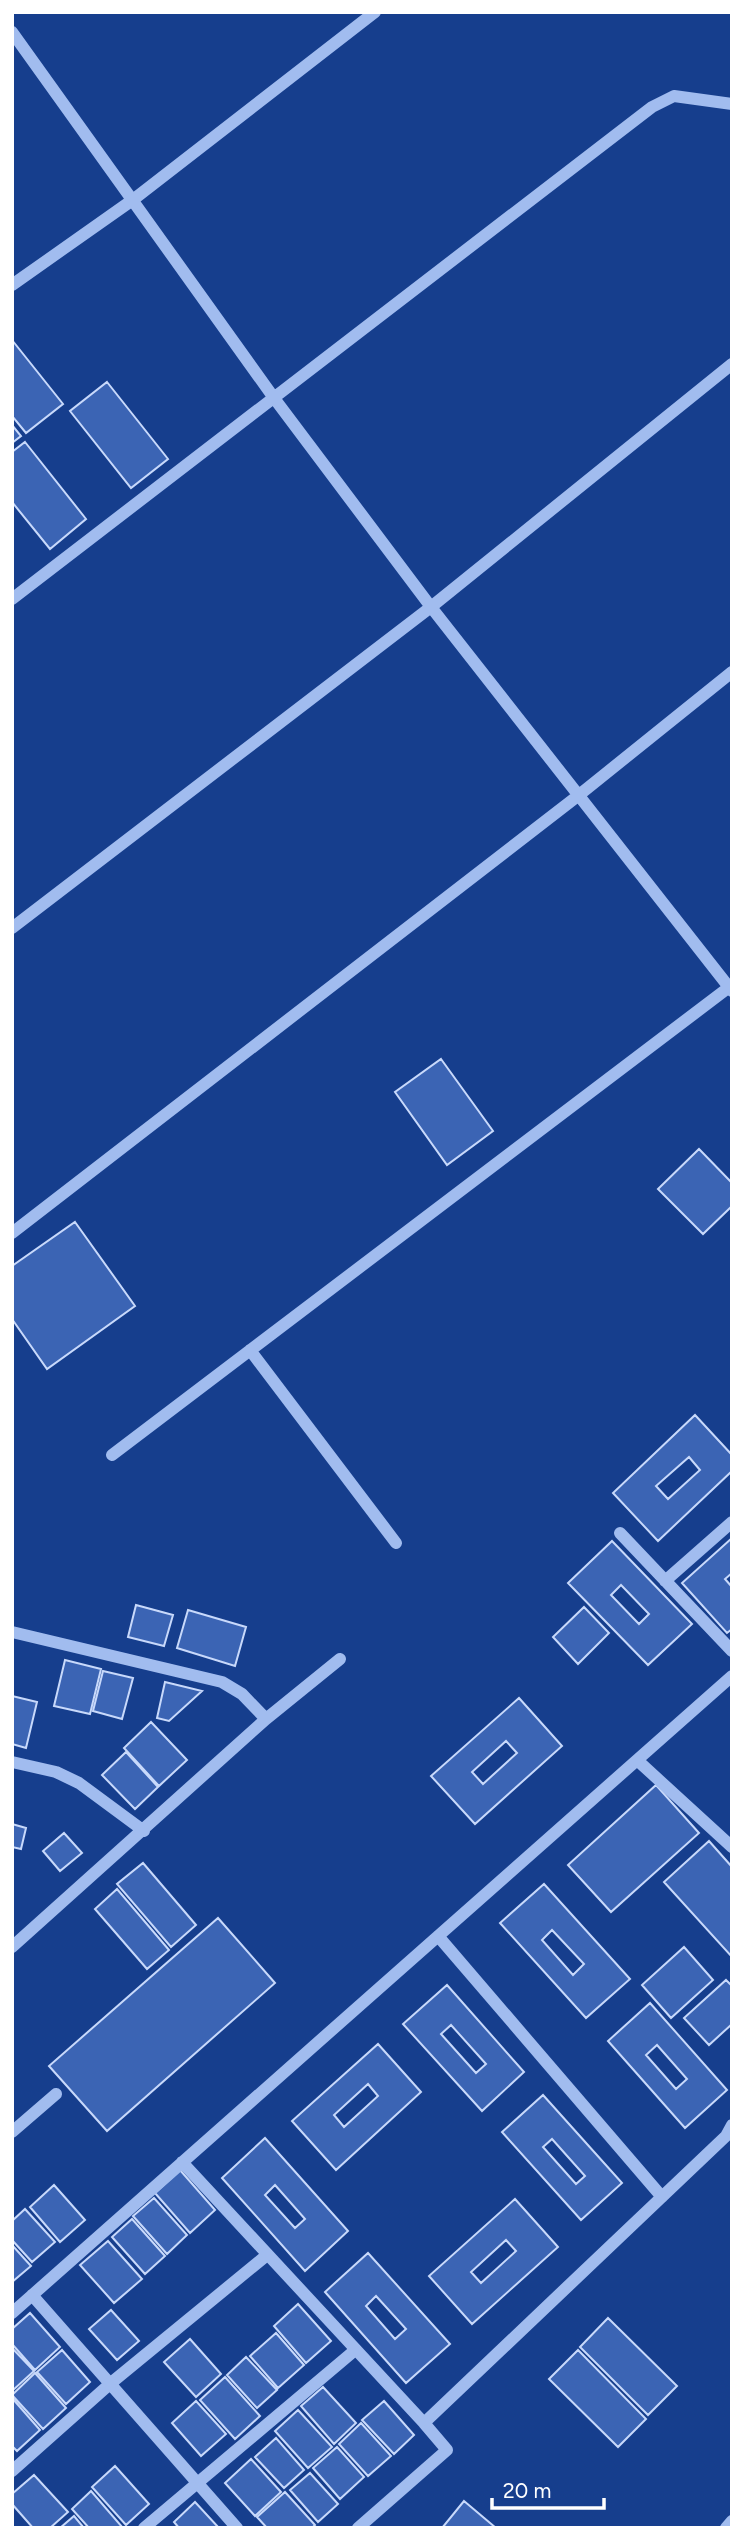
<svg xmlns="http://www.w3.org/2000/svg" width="744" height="2540" viewBox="0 0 744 2540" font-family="Figtree,sans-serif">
<rect width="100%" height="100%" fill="#163e8d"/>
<path fill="#3b64b4" stroke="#c8d9fb" stroke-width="2" fill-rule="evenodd" d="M12,340L63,404L26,433L12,416Z
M107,382L168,459L131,488L70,411Z
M12,425L21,436L12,443Z
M25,442L86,519L50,549L12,502V452Z
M441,1059L493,1131L447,1165L395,1092Z
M699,1149L732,1183V1206L703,1234L658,1189Z
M75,1222L135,1306L47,1369L12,1319V1266Z
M695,1415L732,1455V1471L658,1541L613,1493ZM689,1457L700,1470L668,1499L656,1486Z
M732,1538V1573L725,1579L732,1587V1629L727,1633L682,1583Z
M612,1541L692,1624L648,1665L568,1583ZM621,1585L649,1614L639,1624L611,1595Z
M136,1605L173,1615L164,1646L128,1637Z
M584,1607L609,1633L578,1664L553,1637Z
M188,1610L246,1627L235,1666L177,1648Z
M65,1660L101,1669L90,1714L54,1706Z
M103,1671L133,1678L122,1719L93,1711Z
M165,1682L202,1691L169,1721L157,1718Z
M12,1696L37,1702L26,1748L12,1744Z
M519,1698L562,1746L475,1824L431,1776ZM506,1741L517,1753L483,1784L472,1772Z
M151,1722L187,1760L159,1786L124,1748Z
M126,1752L158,1787L135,1809L102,1775Z
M656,1785L699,1833L611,1912L568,1865Z
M12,1824L26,1828L21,1849L12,1847Z
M64,1833L82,1853L60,1871L43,1851Z
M709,1841L732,1867V1957L664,1882Z
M143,1863L196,1925L171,1947L117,1884Z
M544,1884L630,1979L586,2018L500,1923Z
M117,1889L169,1950L147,1969L95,1909Z
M218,1918L275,1983L107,2131L49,2066Z
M552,1930L584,1964L573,1975L542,1940Z
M684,1947L713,1980L671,2018L642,1985Z
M726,1980L732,1986V2024L709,2045L684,2018Z
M447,1985L524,2072L482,2111L403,2024ZM451,2025L486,2064L476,2073L441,2034Z
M650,2003L727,2090L685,2128L608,2041Z
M378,2044L421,2092L336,2170L292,2121ZM368,2084L378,2096L344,2127L334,2115Z
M657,2045L687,2079L676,2089L646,2055Z
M543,2095L622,2183L581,2220L502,2132ZM552,2139L585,2176L576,2184L543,2147Z
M265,2138L348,2231L305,2271L222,2178ZM275,2185L305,2219L295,2228L265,2195Z
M180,2170L215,2210L190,2233L155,2193Z
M54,2185L85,2220L60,2242L30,2207Z
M154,2198L187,2235L167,2254L133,2216Z
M515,2199L558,2247L472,2324L429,2276ZM506,2240L516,2251L481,2283L471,2272Z
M25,2209L55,2242L32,2262L12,2240V2221Z
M132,2219L165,2256L145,2274L112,2237Z
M108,2241L142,2279L114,2303L80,2265Z
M12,2245L31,2266L12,2282Z
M368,2253L450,2344L406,2383L325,2292ZM376,2296L406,2329L395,2339L366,2306Z
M298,2304L331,2341L306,2363L274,2326Z
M111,2310L139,2341L117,2360L89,2329Z
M30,2313L60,2347L35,2370L12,2344V2329Z
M608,2318L677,2386L648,2415L580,2347Z
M276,2333L304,2365L278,2388L250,2356Z
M190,2339L221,2374L196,2397L164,2362Z
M12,2348L34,2371L12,2391Z
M62,2350L90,2382L66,2404L37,2372Z
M578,2350L646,2419L618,2447L549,2379Z
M246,2357L277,2390L257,2408L227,2375Z
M35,2373L66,2408L43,2429L12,2395Z
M225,2377L260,2416L235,2439L200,2400Z
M323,2387L356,2423L334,2444L301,2406Z
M12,2398L40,2430L17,2451L12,2446Z
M196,2401L226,2434L201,2456L172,2423Z
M384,2401L414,2435L394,2454L362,2420Z
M298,2410L332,2447L308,2468L275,2431Z
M361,2423L391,2456L368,2476L339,2444Z
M276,2438L304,2470L284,2488L255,2457Z
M337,2447L364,2477L340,2499L313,2468Z
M251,2459L281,2492L255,2516L225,2483Z
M115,2466L149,2504L126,2525L92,2487Z
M310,2473L338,2504L318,2522L290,2490Z
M34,2475L68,2512L50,2528H33L12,2504V2494Z
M91,2491L123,2528H89L72,2509Z
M285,2492L315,2525L312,2528H267L257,2517Z
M464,2501L496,2528H442Z
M195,2502L219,2528H179L174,2522Z
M74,2516L84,2528H60Z"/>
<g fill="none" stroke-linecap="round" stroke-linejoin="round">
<path stroke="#a1bcef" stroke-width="12" d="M12,32L274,398L431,607L732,991
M12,285L134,199L375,12
M12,599L652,107L674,96L732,104
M12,928L431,607L732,364
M12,1233L579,795L732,672
M250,1350L396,1543
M112,1455L732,985
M620,1533L732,1651
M665,1581L732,1522
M12,1632L222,1682L242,1694L266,1719
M637,1760L732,1847
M12,1762L56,1772L79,1783L144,1831
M438,1936L662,2197
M12,1947L266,1719L340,1659
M12,2132L56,2094
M182,2162L424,2423
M32,2295L237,2528
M12,2313L732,1676
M12,2471L111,2383L267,2255
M144,2528L354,2351
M358,2528L447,2450L424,2423L726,2136L732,2125
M726,2528L732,2521"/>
</g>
<rect width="744" height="2540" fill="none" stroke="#ffffff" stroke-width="28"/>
<path d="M492 2498v10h112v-10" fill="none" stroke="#ffffff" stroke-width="3.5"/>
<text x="503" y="2498" font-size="21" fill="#ffffff" stroke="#163e8d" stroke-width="5" paint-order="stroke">20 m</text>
</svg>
